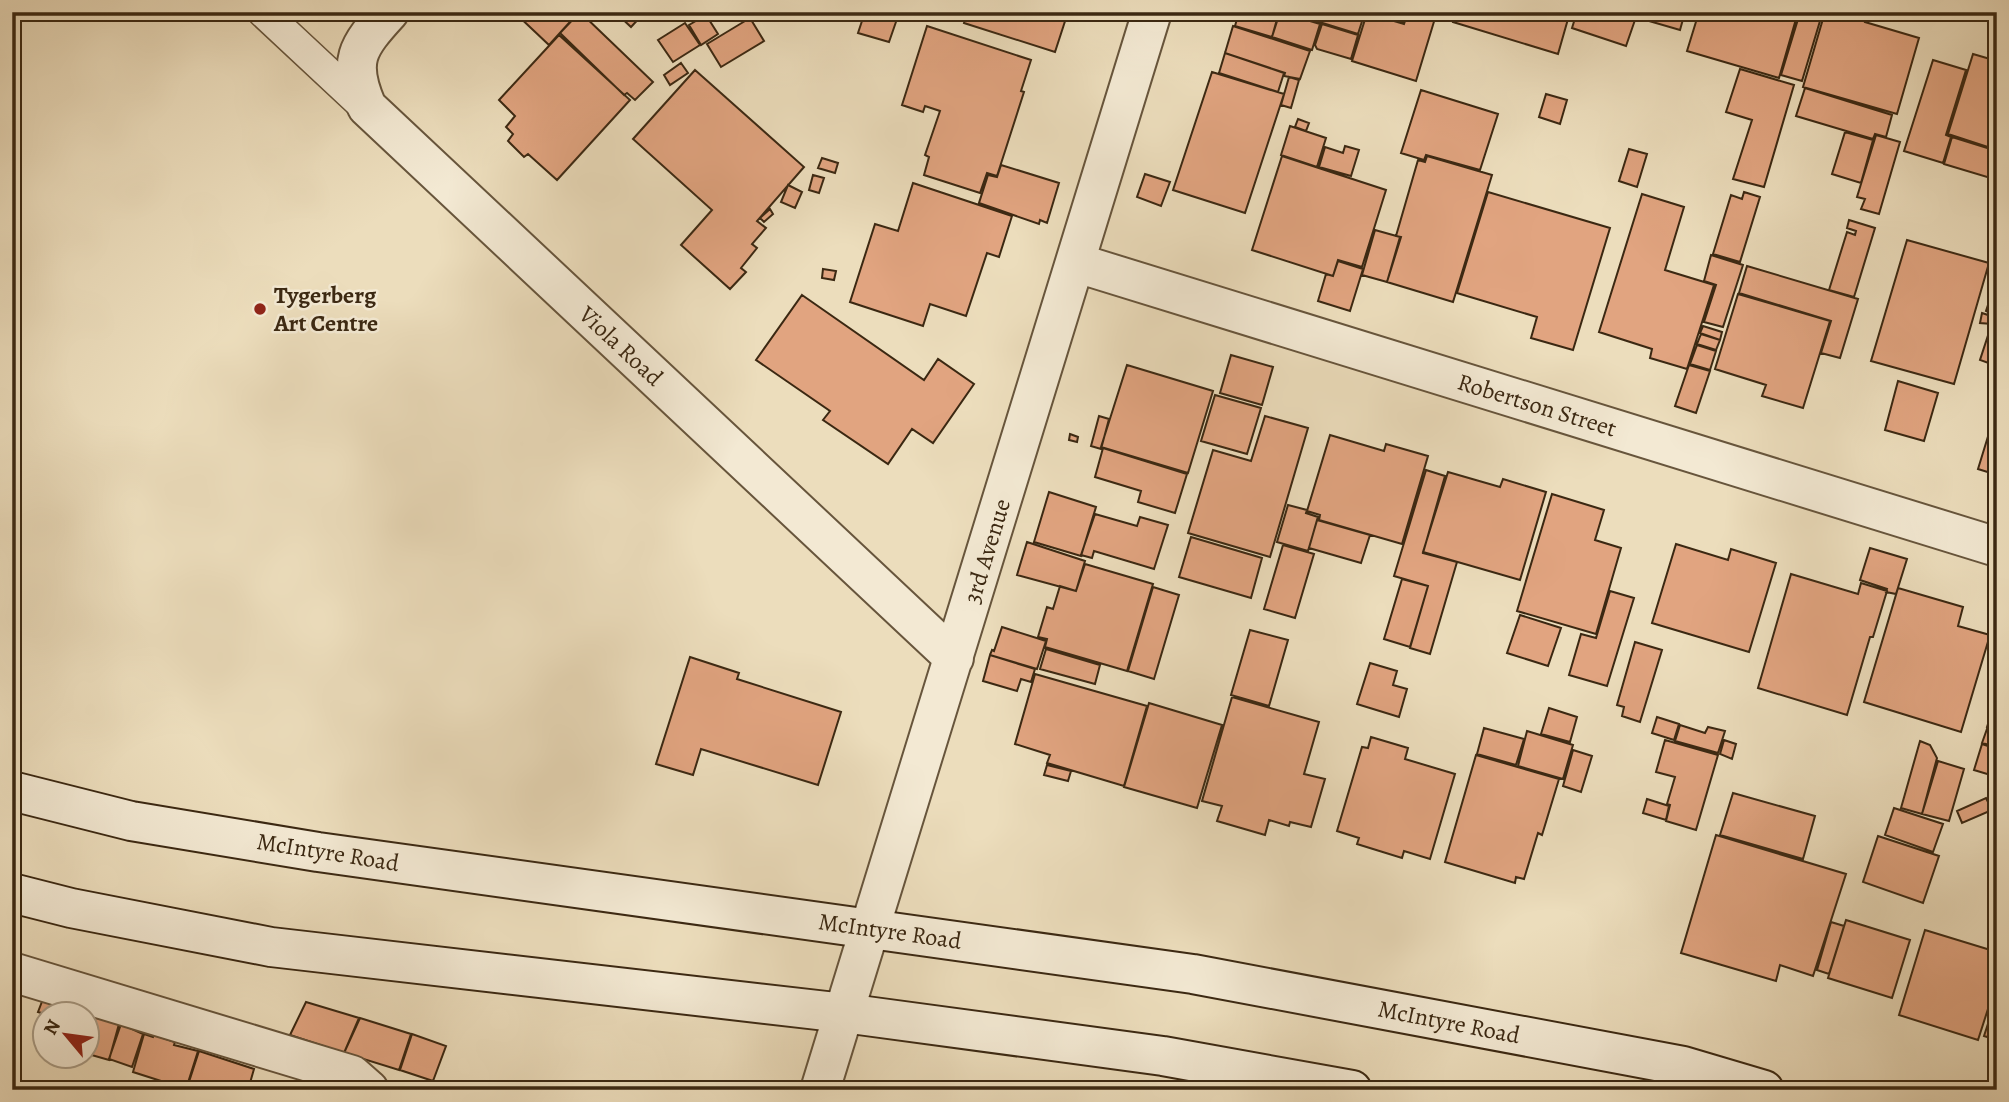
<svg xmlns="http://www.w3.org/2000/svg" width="2009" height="1102" viewBox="0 0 2009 1102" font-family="Alegreya,serif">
<rect width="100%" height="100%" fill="#ecddbc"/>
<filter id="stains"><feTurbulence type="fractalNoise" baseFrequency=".00286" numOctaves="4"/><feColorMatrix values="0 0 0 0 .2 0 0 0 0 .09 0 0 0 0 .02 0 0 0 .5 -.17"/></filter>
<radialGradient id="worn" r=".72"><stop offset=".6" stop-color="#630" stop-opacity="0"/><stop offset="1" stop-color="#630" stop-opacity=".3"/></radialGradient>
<path fill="#e1a480" stroke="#3b2812" stroke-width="2" d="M514,12H579L549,45Z
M580,12L653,82L635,100L627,93L624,95L560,33Z
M615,12H645L631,27Z
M865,12H876L897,19L889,42L858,33Z
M967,12H1068L1055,52L964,23Z
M1239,12H1279L1272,37L1235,26Z
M1280,12L1320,24L1312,50L1272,37Z
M1287,12H1365L1358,34Z
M1369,12H1407L1404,23Z
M1408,12H1426L1436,15L1416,81L1352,61L1367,13L1404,24Z
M1456,12H1570L1558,54L1453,22Z
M1577,12H1611L1635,20L1626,46L1572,28Z
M1618,12H1685L1680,30Z
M1699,12H1798L1779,78L1687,51Z
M1825,12H1865L1868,13L1865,22L1919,38L1897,114L1803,87Z
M706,15L718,34L701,45L689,25Z
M1799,16L1820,21L1802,81L1781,75Z
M750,18L764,41L721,67L707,44Z
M685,23L700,45L673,62L658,40Z
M1322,24L1358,35L1351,59L1317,49L1315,45Z
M927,26L1031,60L1021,91L1024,92L997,176L987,173L980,193L924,175L929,157L925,155L940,111L925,106L923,112L902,105Z
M1233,26L1310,51L1300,79L1284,76L1285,73L1225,53Z
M559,35L630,100L557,180L528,154L524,157L508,141L513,134L506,127L515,116L499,100Z
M1225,53L1284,73L1278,92L1219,73Z
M1973,54L1997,61V150L1948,134Z
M1933,60L1966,70L1946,135L1951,137L1943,163L1904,151Z
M681,63L688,73L670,85L664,75Z
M1740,69L1794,85L1764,187L1733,179L1752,120L1726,112Z
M695,70L804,167L757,221L766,228L752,244L757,248L741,268L746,272L730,289L681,245L712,210L633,139Z
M1212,72L1284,94L1245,213L1173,190Z
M1289,77L1299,80L1291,108L1281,105Z
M1805,88L1892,115L1886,137L1875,134L1873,139L1796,116Z
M1421,90L1498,114L1480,170L1426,155L1424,160L1401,153Z
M1546,94L1567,100L1560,124L1539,117Z
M1298,119L1309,123L1306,131L1295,127Z
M1290,126L1326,138L1317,167L1281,155Z
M1845,132L1873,140L1861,183L1832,174Z
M1876,135L1900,142L1879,214L1861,209L1865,199L1857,197Z
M1952,137L1997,151V180L1944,164Z
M1345,146L1359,150L1351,176L1319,167L1325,147L1343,153Z
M1629,149L1647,154L1637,187L1619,181Z
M1282,156L1386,190L1362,267L1338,260L1333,276L1252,250Z
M1427,156L1492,175L1453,302L1387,282L1401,237L1396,236L1418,160L1425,162Z
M822,158L838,163L835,173L818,168Z
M1001,165L1059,183L1047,223L1040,220L1039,224L979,203L988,175L997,177Z
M1145,174L1170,182L1161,206L1137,197Z
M813,175L824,178L819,193L809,190Z
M913,183L1012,216L999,257L987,253L966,316L930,304L923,326L850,302L875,224L898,231Z
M788,185L802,192L795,208L781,202Z
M1488,192L1610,228L1573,350L1531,338L1537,317L1457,293Z
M1744,192L1760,197L1740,262L1713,254L1731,195L1742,199Z
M1642,194L1684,207L1665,270L1714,285L1687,369L1650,358L1652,349L1599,332Z
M770,209L773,214L764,222L760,218Z
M1849,220L1875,228L1854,297L1829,290L1847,232L1855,235L1856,231L1847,228Z
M1375,230L1400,237L1387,282L1362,275Z
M1907,240L1989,263L1954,384L1871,361Z
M1711,255L1743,265L1723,327L1704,322L1716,285L1704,281Z
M1338,261L1363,269L1350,311L1318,301L1326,274L1333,276Z
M1747,266L1858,299L1840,358L1821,353L1831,321L1739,293Z
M823,269L836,271L834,280L822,278Z
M1738,294L1830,321L1803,408L1762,396L1766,385L1715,369Z
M802,295L924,380L938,359L974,384L933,443L912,429L888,464L823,420L830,411L756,360Z
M1991,296L1997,298V316L1986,311Z
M1982,313L1994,317L1992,324L1980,323Z
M1994,317L1997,318V366L1980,360Z
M1703,326L1722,332L1720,340L1700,333Z
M1701,334L1720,340L1716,350L1697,344Z
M1697,345L1716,351L1710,370L1690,364Z
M1231,355L1273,367L1262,405L1220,393Z
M1127,365L1213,391L1188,473L1101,447Z
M1689,365L1710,371L1696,413L1675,406Z
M1898,381L1938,393L1924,441L1885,430Z
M1215,395L1261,408L1247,454L1201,441Z
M1997,407V475L1978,469Z
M1099,416L1109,419L1101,449L1091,446Z
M1265,416L1308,428L1270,557L1188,533L1213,450L1251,461Z
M1070,434L1078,437L1077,442L1069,440Z
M1330,435L1384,451L1386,444L1428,456L1402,544L1319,520L1320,515L1307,511Z
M1103,448L1187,474L1175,513L1138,502L1141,491L1095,477Z
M1426,470L1445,476L1423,553L1457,562L1430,654L1410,648L1428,586L1394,576Z
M1448,472L1500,487L1503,479L1546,492L1520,580L1423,552Z
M1049,492L1096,507L1081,556L1034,542Z
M1552,494L1604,510L1595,540L1621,548L1596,634L1517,611Z
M1288,505L1307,510L1306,513L1318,517L1308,551L1277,542Z
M1095,514L1137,526L1140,517L1168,525L1154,569L1094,551L1092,558L1081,555Z
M1317,520L1370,535L1361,563L1309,548Z
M1191,537L1262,558L1251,598L1179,577Z
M1027,542L1085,561L1076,591L1017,575Z
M1676,544L1728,560L1731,549L1776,563L1749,652L1652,623Z
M1283,545L1314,554L1295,618L1264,609Z
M1870,548L1907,559L1896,594L1886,592L1887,589L1860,580Z
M1085,564L1153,584L1127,671L1045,647L1047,639L1038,637L1047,607L1053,609L1060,586L1076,591Z
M1791,574L1858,594L1861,583L1887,591L1873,637H1870L1847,715L1758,688Z
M1402,579L1428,586L1410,647L1384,639Z
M1153,587L1179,595L1154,679L1128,671Z
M1898,588L1963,607L1958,626L1990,635L1961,732L1864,702Z
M1610,591L1634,598L1607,686L1569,675L1581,634L1596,638Z
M1520,615L1561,628L1548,666L1507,653Z
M1002,627L1046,641L1037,669L990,655L992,650L994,651Z
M1250,630L1288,640L1269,706L1231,695Z
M1635,642L1662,650L1640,722L1622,716L1624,707L1617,705Z
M1046,649L1100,665L1095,684L1040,669Z
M990,655L1035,669L1031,682L1021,679L1017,691L983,681Z
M690,657L739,673L737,679L841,712L818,785L701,749L693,775L656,764Z
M1370,663L1397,671L1393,685L1407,689L1399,717L1357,704Z
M1035,674L1147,706L1124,786L1047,763L1050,755L1015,744Z
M1997,696V730L1987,727Z
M1232,697L1319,722L1304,774L1325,779L1311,827L1290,822L1289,826L1269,820L1265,835L1217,821L1222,806L1202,801Z
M1149,703L1222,725L1197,808L1124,787Z
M1549,708L1577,717L1570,742L1541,734Z
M1657,717L1679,724L1674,740L1652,733Z
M1680,725L1705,733L1708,727L1725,731L1718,753L1675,741Z
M1484,728L1524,739L1516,765L1477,754Z
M1987,729L1997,731V747L1982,743Z
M1527,731L1573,745L1563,779L1518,766Z
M1371,737L1408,748L1405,759L1455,774L1430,859L1404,851L1402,858L1357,844L1359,838L1337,831L1362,747L1368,748Z
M1665,740L1718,755L1696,830L1666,821L1670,805L1667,804L1675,777L1656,772Z
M1724,740L1736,744L1732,759L1720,754Z
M1920,741L1930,745L1937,758L1922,814L1901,808Z
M1982,744L1997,749V777L1974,770Z
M1573,750L1592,756L1581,792L1563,786Z
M1476,755L1559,779L1542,835L1538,833L1524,879L1516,877L1515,883L1445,862Z
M1938,761L1964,769L1949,821L1922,814Z
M1047,765L1071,771L1068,781L1044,775Z
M1733,793L1815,816L1803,859L1720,835Z
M1986,798L1992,810L1962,823L1957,811Z
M1647,799L1669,806L1666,820L1643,813Z
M1894,808L1943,824L1933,852L1885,835Z
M1716,835L1846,874L1813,976L1780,965L1776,981L1681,953Z
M1878,836L1939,856L1923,903L1863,882Z
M1846,920L1910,940L1892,998L1828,978Z
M1831,922L1844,926L1829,974L1817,970Z
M1925,930L1997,952V981L1978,1040L1899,1015Z
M1997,996V1040L1984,1036Z
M43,999L83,1012L82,1014H46V1040L38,1038L45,1014L38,1012Z
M306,1002L359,1018L344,1053L290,1035Z
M82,1013L119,1024L109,1060L88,1054V1014Z
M360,1018L411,1034L399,1070L344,1053Z
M121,1024L143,1034L132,1067L109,1059Z
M144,1034L153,1037L154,1035L175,1042L174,1045L198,1051L186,1089L133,1072Z
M412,1034L446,1046L433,1081L400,1070Z
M199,1051L254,1069L248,1090H193L187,1088Z
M575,1083L596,1090H573Z"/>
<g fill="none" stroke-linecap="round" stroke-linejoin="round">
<defs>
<path id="service" d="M263,12L368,110"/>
<path id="minor" d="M389,12C357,47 347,61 367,107L954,658
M1077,263L1997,547
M12,972L352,1075L369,1090
M820,1090L1152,12"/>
<path id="secondary" d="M12,791L131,821L318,852L1193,974L1683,1066L1764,1090
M12,893L71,908L271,947L844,1013L1163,1056L1352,1090"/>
</defs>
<use href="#service" stroke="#67553c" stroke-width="33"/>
<use href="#minor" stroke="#67553c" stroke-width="42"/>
<use href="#secondary" stroke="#3b2812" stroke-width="42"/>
<use href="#service" stroke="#f3e9d3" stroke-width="30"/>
<use href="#minor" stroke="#f3e9d3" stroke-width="38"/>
<use href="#secondary" stroke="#f3e9d3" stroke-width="38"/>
</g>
<circle fill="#8f2418" stroke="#f3e9d3" stroke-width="2.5" cx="260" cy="309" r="7"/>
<g text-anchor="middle" stroke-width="5" stroke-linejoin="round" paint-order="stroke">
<g font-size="24" font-weight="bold" fill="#3b2812" stroke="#f3e9d3" text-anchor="start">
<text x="274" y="303">Tygerberg<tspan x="274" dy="28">Art Centre</tspan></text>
</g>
<g font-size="24" fill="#3b2812" stroke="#f3e9d3">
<text transform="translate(621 346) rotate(43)" y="8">Viola Road</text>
<text transform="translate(1537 405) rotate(17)" y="8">Robertson Street</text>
<text transform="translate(987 551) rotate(-73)" y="8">3rd Avenue</text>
<text transform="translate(328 852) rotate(9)" y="8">McIntyre Road</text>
<text transform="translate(890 931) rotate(8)" y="8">McIntyre Road</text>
<text transform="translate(1449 1022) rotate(11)" y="8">McIntyre Road</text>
</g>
</g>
<rect width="2009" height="1102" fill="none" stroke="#ecddbc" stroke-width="42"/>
<rect x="14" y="14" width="1981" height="1074" fill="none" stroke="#3b2812" stroke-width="3.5"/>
<rect x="21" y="21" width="1967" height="1060" fill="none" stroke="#3b2812" stroke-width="2"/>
<g transform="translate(66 1035) rotate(299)"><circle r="33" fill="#f3e9d3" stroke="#a99c86" stroke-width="2"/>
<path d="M0-5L12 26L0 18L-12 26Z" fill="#8f2418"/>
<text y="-10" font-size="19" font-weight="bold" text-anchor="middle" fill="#3b2812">N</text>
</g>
<rect width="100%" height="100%" filter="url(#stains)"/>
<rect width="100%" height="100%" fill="url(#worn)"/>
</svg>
